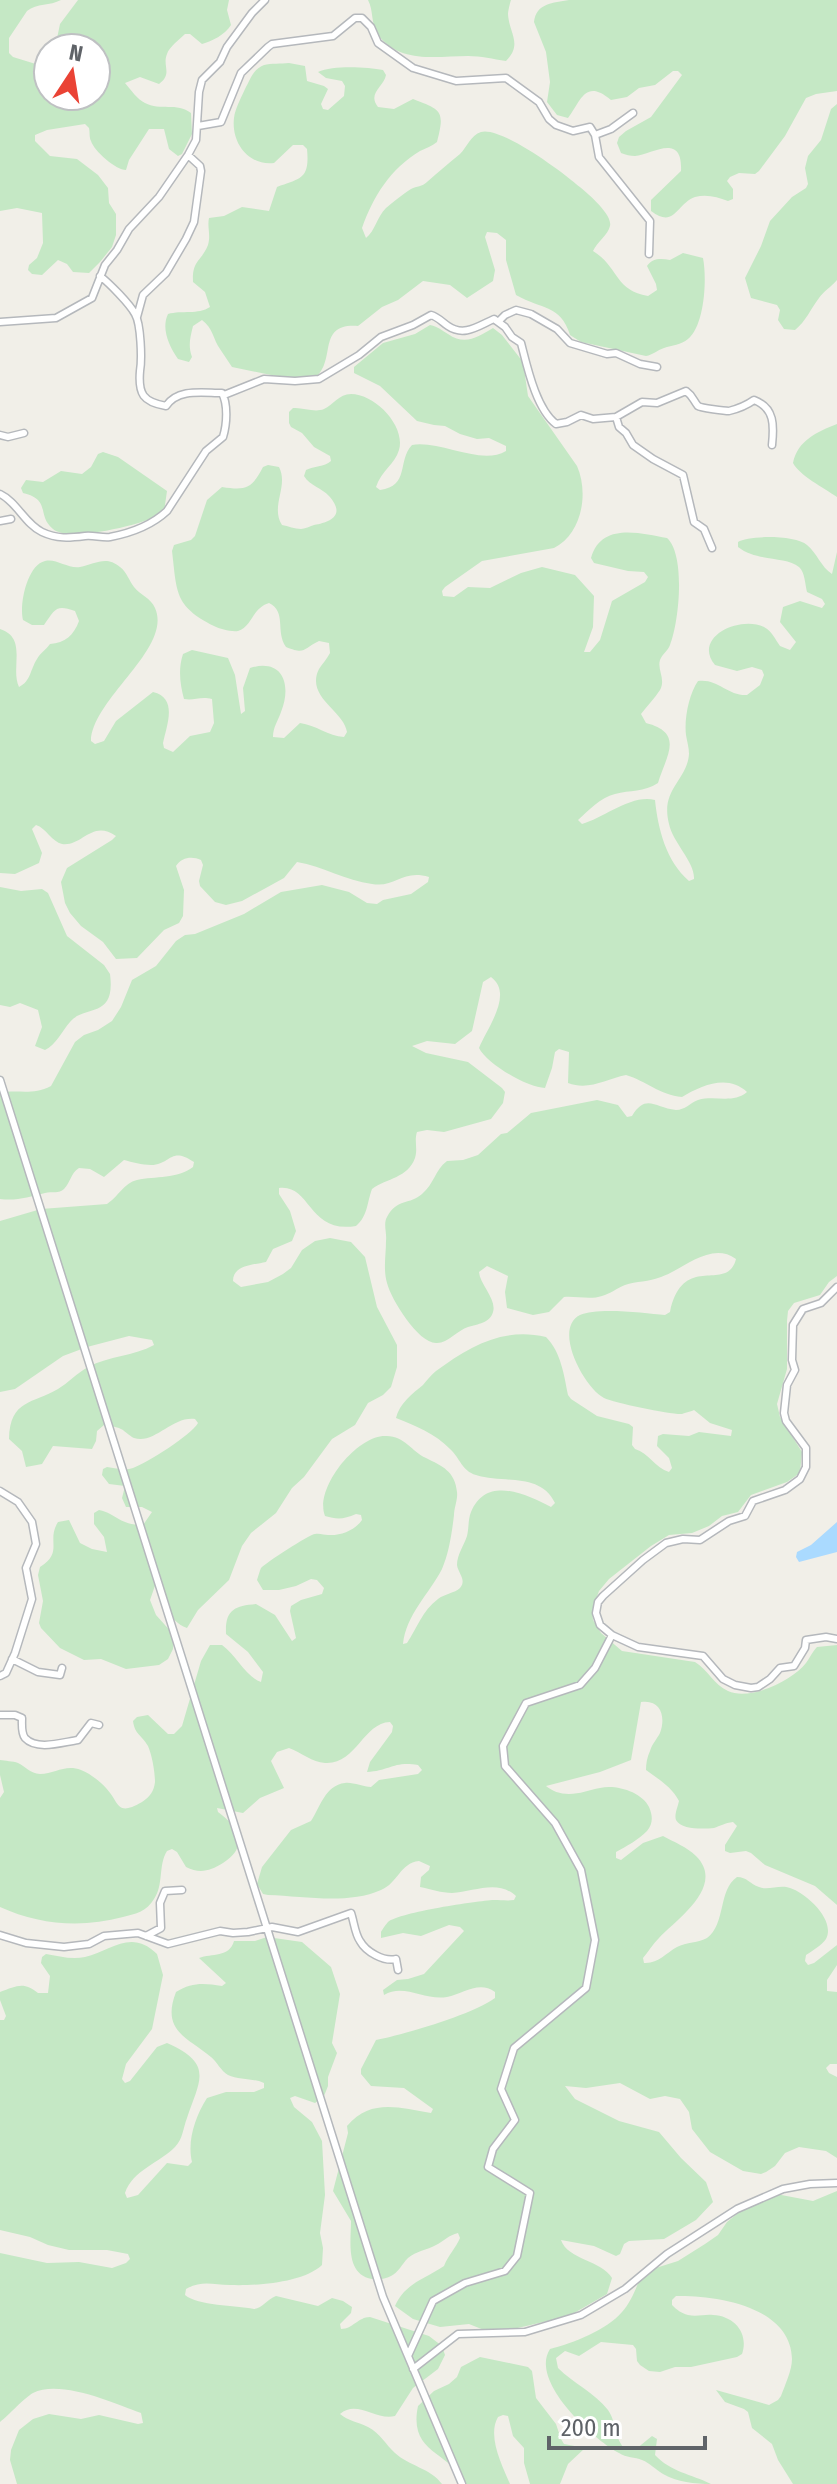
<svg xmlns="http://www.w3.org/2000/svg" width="837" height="2484" viewBox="0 0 837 2484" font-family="'Fira Sans Condensed',sans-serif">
<rect width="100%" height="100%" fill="#f1efe8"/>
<path fill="#c5e8c5" d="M0,0H61C50,6 37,3 27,11L9,38V53L13,57L39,65L48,58V96H96V48H55L60,24L78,0H229L227,10L231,25C225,35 212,41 202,44L190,34H185C180,39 169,47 167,54C162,66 173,74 159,84L140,77L125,83C131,90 137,99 145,103C160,111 177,102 191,113L192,134L182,154L178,156L169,149L164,129H149L129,160L126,170C116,170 94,151 91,141C89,137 90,132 89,128L85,124L47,130L35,135V141L50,156L77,159L98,175L108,188L109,203L116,214V235L112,247L100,262L89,273L73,272L67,264L58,260L42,275L32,274L28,270L29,265L37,258L43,243L42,213L17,208L0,211Z
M368,0H511C510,3 508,11 508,14C509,33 523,44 506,61C493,59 481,56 468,56C437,56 401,64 379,36C370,23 374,11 368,0Z
M569,0H837V91L816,94L806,98L785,136L759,171L755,174L739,173L730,177L727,181L733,189V199L728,201C717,197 707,194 695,197C676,204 675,229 651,211V200L681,171C683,131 651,155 635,156C630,156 626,155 621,153L617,143L619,137L626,131L651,117L682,75L678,71H673L655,85L639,88L627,97L611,100C585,78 581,101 568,118L557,115L547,102L550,82L546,52L534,22C536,3 553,3 569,0Z
M289,63L305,66L307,81L324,86L328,89L321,104L323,109L328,110L344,96L345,86L342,81L326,78L318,72C333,65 367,67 383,70L386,75C384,87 367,93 378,107L394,109L413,99C442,110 445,111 437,142C432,146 426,148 420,151C390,169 373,197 362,228L366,238C375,231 377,217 386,208C393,202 403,194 411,189C417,186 422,187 427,182C438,172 449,163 460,154C467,147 471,135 481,132C500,126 561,171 576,184C585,191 613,214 610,226C608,235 597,242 593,251C619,267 614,290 648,296L657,290L656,284L647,266C652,258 661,258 670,260L683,253L703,258C707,278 705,325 688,339C681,345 672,345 664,348C657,350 653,355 646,356L581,342L570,335C560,304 542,310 516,295L506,260V240L497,233L487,232L485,237L495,270L493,281L467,298L450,285L423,281L398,300L382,307L358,326C317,323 336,358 317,376L286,378L232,367C228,361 224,355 220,349C213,339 213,328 202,320L193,326C190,338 188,346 192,357L189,362L178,359C169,346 161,329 168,314C182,310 198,315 210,307L205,292L193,282C192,260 201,262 208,245C211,235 207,227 209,218L224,216L242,207L269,211L277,187C300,178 310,180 307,149L303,145H293L274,163C249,166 231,143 234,118C235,109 241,98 245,89C250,80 253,69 264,65C271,63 281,64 289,63Z
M837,104V280C831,287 824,291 819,298C810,310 806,321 795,330L784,329L778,320L780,310L777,305L751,298L745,278L761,246L770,221L792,197L806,188L808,184L805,168L808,156L821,140L831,109Z
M430,325C439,327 441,330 448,334C465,346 478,337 493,328L502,335L523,362L528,396L577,466C589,493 582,534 554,548L482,561L445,587L442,591L443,596L454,597L468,587L490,588L521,573L542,567L575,575L594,596L593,627L584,652H590L600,640L612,601L645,582L648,577L644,572L628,571L594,563L591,558C601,522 640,533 667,538C686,555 679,623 670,645C668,651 662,654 660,660C657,670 666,679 660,690C655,698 647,706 641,714L646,723C685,733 666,756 658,783C644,792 630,790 615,794C600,798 589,810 578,820L582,824C604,818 631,794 655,800C658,829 666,861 689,881L694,879C695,862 673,843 669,824C660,789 687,781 689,754C689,748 687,741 686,735C684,719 689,694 698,681C717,678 728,696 747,695L760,685L764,675L762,670L752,667L737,671L715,665C692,637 740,615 764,627C772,631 775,639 780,646L790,650L796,642L780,622L783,607L800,601L822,608L825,604L822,599L807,592C805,585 805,572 799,567C786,556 757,562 738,547V542C748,535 796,535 807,545C817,553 821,567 832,574L837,552V1276L829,1282L820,1295L794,1303L788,1311L787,1321V1369L777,1404L780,1417L802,1452L800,1473L787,1482L751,1495L738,1512L722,1516L709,1526L692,1533L669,1535L651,1546L609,1579L599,1591L592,1611L593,1620L601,1633L622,1651L695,1662C708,1670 714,1685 728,1691C750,1701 792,1681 806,1663C810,1658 812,1652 817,1647L837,1645V1905L815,1886L765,1865L751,1853L746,1851L730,1853L725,1851V1845L737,1826L733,1822C725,1823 720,1826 714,1828C704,1829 681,1830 676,1820C674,1815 678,1806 679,1801C671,1786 658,1779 646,1770C646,1764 647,1757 650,1751C652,1744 657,1739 660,1733C666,1717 661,1699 641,1702L631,1760L600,1772L546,1786C552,1791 560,1794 569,1794C580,1794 589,1790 600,1788C616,1784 642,1792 649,1807C653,1816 653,1824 647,1831C638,1840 627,1846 616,1852V1858L621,1860L643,1843L663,1836C674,1842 687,1847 696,1856C726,1886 677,1919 659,1938C653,1944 648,1952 643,1958L644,1963C658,1964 666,1953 677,1947C686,1942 699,1943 707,1938C726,1924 718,1890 737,1877C747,1877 750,1884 759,1887C768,1891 780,1884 790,1888C806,1893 836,1920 826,1939C822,1945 812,1951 806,1955L805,1961L808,1965L814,1963L837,1945V1965L827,1980V1991L837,1992V2064H830L826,2068L829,2073L837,2077V2158L826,2151L799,2147L785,2153L775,2166L766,2172L761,2174L743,2171L710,2152L692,2129L689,2112L680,2099L665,2096L650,2099L620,2083L586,2088L565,2086L575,2099L619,2121L659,2132L681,2158L706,2182L713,2202L696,2220L664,2239L629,2241L624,2244L620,2254L616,2256L594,2246L561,2240C568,2260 601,2260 612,2278L607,2294L569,2316L501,2332L484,2330L469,2324L440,2327L413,2319L395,2306C405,2283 425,2279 444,2266C448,2255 456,2248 460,2238L458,2233C449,2235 444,2241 436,2245C427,2250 416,2251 408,2258C402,2264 398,2273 391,2276C385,2279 379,2280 372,2279C345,2274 351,2241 351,2221L333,2191L348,2133L347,2126C371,2098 399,2108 431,2113L433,2109L404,2088L371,2086L361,2074V2069L376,2040C406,2034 471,2015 495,1998V1992C479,1980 463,1994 447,1997C425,2001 404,1983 384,1995L383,1990L397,1980L408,1979L424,1974L464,1931L460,1927L449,1925L421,1936L403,1933L381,1938V1932C382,1930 386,1924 388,1922C401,1912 476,1901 494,1900C501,1900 507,1901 514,1900L516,1896C497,1879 474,1892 452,1893C442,1893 430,1889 420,1887L421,1877L429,1870L430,1866L419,1861C400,1863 398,1883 381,1890C347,1905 304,1896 268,1895L263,1894L257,1884L262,1867L291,1830L311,1821C320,1808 325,1785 345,1783C353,1782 363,1787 371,1787L379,1780L418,1774L422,1770L418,1765C393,1761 390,1771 367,1772L370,1762L392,1732L393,1726L390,1722C363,1723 356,1765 325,1763C312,1762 302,1753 289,1748L277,1752L271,1761L284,1788L260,1798L243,1813L217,1808L218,1812C240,1828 249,1846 223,1863C210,1871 200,1874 186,1867L177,1852L172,1849L167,1851C158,1865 164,1885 154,1899C147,1911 136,1914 123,1917C82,1928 39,1925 0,1907V1798L4,1792L0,1775V1760C5,1761 13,1761 18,1763C26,1767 30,1773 40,1774C55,1774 65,1764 81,1770C89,1773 100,1781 106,1788C120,1803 116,1817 142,1802C150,1797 154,1791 155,1782C155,1772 152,1755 148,1746C141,1734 135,1735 133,1721L137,1717L148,1715L168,1734H174L182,1726L201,1661L210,1645H222C236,1655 246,1677 261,1682L263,1672L248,1652L226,1634C225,1610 234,1606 256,1604L275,1615L292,1641L296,1638L290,1611L291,1606L301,1600L322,1594L324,1588L317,1580L311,1579L296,1586L279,1590H263L257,1580C258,1577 260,1570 261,1568C264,1564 310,1534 315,1534C320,1533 324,1535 328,1535C341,1536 355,1530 362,1520L361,1515L356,1514C344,1519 338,1520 325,1516C314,1489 356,1436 385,1436C404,1435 411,1451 426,1458C442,1466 455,1471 457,1492C458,1499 454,1508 454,1515C452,1532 449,1553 442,1569C429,1594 406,1615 403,1644L407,1643C417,1628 422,1611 438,1599C444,1594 455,1593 460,1588C467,1580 458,1573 457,1565C457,1555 464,1545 467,1536C469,1528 468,1519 471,1512C486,1475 526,1494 551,1507L555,1503C540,1472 504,1484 476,1475C462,1471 460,1458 450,1449C436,1434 414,1425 396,1418C399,1404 413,1393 423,1385C427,1380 431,1375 436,1371C470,1346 503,1327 546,1337C561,1352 564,1375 568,1395L571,1399L597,1416L629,1424L633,1427L632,1445L635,1449C649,1453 655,1468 669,1472L672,1468L669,1458L657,1446L658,1436L663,1434L689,1436L699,1432L731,1436L732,1430L710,1423L694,1410C692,1411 685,1413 682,1414C673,1415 614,1403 604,1398C585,1389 552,1329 580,1315C597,1307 645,1313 665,1315L670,1312C683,1251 727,1294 736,1259C711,1241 684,1269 661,1277C649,1282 636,1281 625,1285C617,1288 610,1294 602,1296C591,1300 576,1296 564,1297L549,1312L533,1315L507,1308L505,1292L508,1276L487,1266L479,1272C480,1285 497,1299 493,1312C490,1323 478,1324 468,1327C458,1330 447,1344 436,1343C418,1343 391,1299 387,1283C383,1269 386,1255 386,1241C387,1232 383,1224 387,1217C397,1198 410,1205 422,1194C434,1184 435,1170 447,1161L463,1160L478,1155L501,1134L507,1133L531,1113L597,1100L618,1105L627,1117L632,1116C646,1093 655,1108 676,1110C685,1110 690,1103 698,1100C715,1095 733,1104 747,1092C728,1074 702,1085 682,1097C660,1095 646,1081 626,1075C606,1079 589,1091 568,1083L569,1052L559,1049L555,1052L552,1068L545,1088C528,1088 487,1064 479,1048C487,1028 514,994 491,977L483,982L472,1031L455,1044L427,1041L412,1046L426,1053L468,1062L502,1088L505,1092L503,1103L491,1119L444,1132L427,1130L417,1132C414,1141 418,1149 415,1158C408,1178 387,1178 372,1189C367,1202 368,1216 356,1226C308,1234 311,1184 279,1188V1194L290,1211L296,1231L292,1241L273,1249L266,1262C253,1265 233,1265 233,1281L241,1287L268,1282L283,1274L291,1268L302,1250L315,1241L330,1238L351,1242L365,1257L377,1307L397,1345V1367L391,1387L383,1395L368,1403L355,1425L332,1439L304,1477L292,1488L276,1513L251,1533L242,1546L229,1580L198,1610L187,1628C167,1621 164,1599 157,1580L150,1600L156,1615L174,1635L173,1649L168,1659L159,1665L126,1669L101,1659L84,1660L60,1648L41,1628L39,1623L43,1601L38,1575L40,1567C64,1552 46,1541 58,1522L69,1520L80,1543L92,1549L107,1552L104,1537L94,1524V1513L99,1510C117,1514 119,1525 143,1525L152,1512L142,1507H126L122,1498L125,1486L109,1484L102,1475L103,1469L107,1467C116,1468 125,1471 133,1468C147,1463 191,1435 198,1423L195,1419C172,1416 154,1445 134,1438C133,1438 124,1431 123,1430C118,1427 111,1426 104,1425L97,1431L96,1441L92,1449L53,1446L42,1464L26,1467L22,1451L9,1439C10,1399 33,1404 58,1389C68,1383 77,1373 88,1367C109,1356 134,1356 154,1345L152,1340L129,1336L87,1347L63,1356L15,1389L0,1392V1221L41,1209L107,1204C118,1197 124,1183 137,1180C155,1176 178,1179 193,1167L194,1162C170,1146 172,1164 151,1165C142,1165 132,1162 124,1160L104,1177L90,1169L79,1168C70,1174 71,1182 64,1189C59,1194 52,1191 45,1193C29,1197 17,1201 0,1199V1093C18,1089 32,1096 51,1086L75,1042L84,1035L98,1030L112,1021L121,1007L132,980L156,966L176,941L185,935L195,934L244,914L281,892L322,885L349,892L367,903L377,904L383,900L411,894L428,882L429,877C402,869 396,888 372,884C346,881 323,866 297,862L284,878L242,901L226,905L215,902L200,886L199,881L203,865L201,860C192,856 182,857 176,866L184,890L183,916L179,923L164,930L137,958L116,959L103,942L81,926L70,913L65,903L61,882L67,868L112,840L116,836C92,819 82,847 62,844C52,842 46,828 36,825L32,829L42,853L39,863L15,874L0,873V629C28,638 10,668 19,687C31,681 30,670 37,659C40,653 46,650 50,644C65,643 74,635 79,621L75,611C56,604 55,609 44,625H32L23,620C19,605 27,565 45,561C56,558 68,569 80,567C95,564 106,555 120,567C127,572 129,581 134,587C140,595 151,598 155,608C173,648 92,699 91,741L95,744L104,741L116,721L153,692C178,698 167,724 163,743L164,748L173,752L190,736L210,732L214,723L212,699C200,696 194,701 184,699C180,684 178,669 183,654L192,650L228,658L235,675L241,714L245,711L243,688L250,668C283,658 292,685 281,712C278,721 273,727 273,737L284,738L300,723C316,725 328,736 344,737L347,732C344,711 305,697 319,669C322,664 327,659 330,653L329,643L319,641C302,649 306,655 286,647C275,631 287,612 269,603C252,608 252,627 238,631C231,632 220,629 214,626C174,606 177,592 172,551L174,545L191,540L195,536L207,500L222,487C247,491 252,488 263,467L268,465L279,467C289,486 270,506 282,525C288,526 295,529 301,529C304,529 311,526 314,525C331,522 346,515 329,496C322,488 310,486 304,476L306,470C314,466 324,467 331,461L330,456L314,447L302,433L291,427L289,423V412L293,408C303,407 314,413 324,409C333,405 339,394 351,394C375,394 406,426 399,450C395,464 381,471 376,487L380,490C410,486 397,461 412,445C440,440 481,466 506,451V446L489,438L477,439L460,434L445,426L434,425L417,421L380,386L354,373V367L383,343L415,334Z
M837,424V497C824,488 799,475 793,463C798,440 817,432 837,424Z
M103,452L118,457L167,491L164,512C149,524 68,543 53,529C36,515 52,500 23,493L21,488L26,480L43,482L61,471L82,474L91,467L98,454Z
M0,887L21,891L42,889L48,893L67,936L104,965L110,974C116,1020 85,1004 70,1022C62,1031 56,1045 45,1050L35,1046L42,1027L38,1010L20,1003L10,1007L0,1005Z
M267,1937L302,1942L331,1967L340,1994L332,2043L337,2053L328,2077V2086L324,2096L315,2103L295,2096L290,2098L294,2107L312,2122L322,2141L325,2195L320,2233L323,2248L322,2265C303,2283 255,2286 230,2285C213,2285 202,2280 186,2289L185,2295C198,2306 235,2305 254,2309C263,2308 267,2299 276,2296L318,2306L332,2298L343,2301L352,2307L351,2313L340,2324L341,2329C353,2329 358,2317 370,2317L429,2336L442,2346L445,2355L438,2369L413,2388L395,2416C376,2421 357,2399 340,2414C348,2421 358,2422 368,2427C380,2433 386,2445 395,2453C409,2466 430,2468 442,2484H17L10,2460L11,2450L19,2430L33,2419L49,2414L81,2419L99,2415L138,2424L143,2423L141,2413C114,2403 60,2379 33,2393C24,2398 9,2415 0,2422V2253L47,2263L79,2262L112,2268L126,2263L130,2259L128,2254L107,2250H69L48,2245L30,2237L0,2230V2020H4L6,2016L0,2000V1992C16,1986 24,1981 38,1993H48L50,1976L41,1963L42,1957L46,1954C58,1956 72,1960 85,1957C111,1951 131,1928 157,1954L163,1975L152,2029L126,2064L122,2079L125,2083L130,2081L157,2047L167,2043C215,2064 199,2081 187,2118C183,2128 183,2139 175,2147C159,2163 133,2170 125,2193L127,2198L138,2195L167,2163L188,2166L192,2162C187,2141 195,2117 207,2098L226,2092H254L264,2088V2083L259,2081C250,2079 237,2079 228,2075C221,2071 217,2062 211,2057C187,2037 161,2031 176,1992C192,1982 204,1983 222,1986L226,1983L199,1958C212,1953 229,1958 234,1941H255Z
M837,2191V2484H793L778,2460L772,2444L752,2428L748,2412L744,2409L725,2402L716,2390L769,2405L778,2400L781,2396C785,2385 792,2370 792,2359C791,2306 715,2295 676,2296L672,2300V2305C677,2310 681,2313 688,2315C697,2317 705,2314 713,2315C735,2316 749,2334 742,2354L737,2357L691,2367H675L660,2372L649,2371L640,2365L637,2361L636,2349L633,2345L601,2342L579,2356L565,2351L556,2358L558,2368C573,2383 595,2393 608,2410C617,2423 614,2439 626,2450L636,2449L652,2436L657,2439L655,2455C671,2472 691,2474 711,2484C695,2484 677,2482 663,2474C656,2470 650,2463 642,2460C635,2457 626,2458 619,2453C593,2439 529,2381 550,2349C573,2343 607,2330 622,2312C632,2301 637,2285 643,2272L678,2261L705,2244L718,2235L727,2222L753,2201L776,2194L813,2201Z
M480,2357L528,2367L532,2371L536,2398L556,2424L561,2439L564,2444L585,2448L568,2464L560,2484H530L524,2463V2448L513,2436L508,2416L503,2415L498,2417C487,2436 502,2465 510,2484H466C450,2451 408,2454 418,2406L434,2391L449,2384L457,2377L461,2367Z"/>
<path fill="#aadaff" d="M837,1522V1552L799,1562L796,1557L797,1552L811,1545Z"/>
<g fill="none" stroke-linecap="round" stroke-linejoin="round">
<defs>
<path id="minor" d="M198,126L221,122L241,73L268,47L272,44L333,36L355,18H362L371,27L378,43L413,68L456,81L506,78L539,102L549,119L556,125L573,131L590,127L595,135L599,157L650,221L649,254
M595,135L611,129L633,113
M137,317L143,295L166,273L186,239L194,222L201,171L200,166L188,155
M0,322L56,318L92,298L105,265L117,250L129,229L159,197L188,155L196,140L199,92L202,80L220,62L227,47L252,13L265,0
M498,322L505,315L516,310L531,314L557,329L570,343L607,354L616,353L640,364L657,367
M224,395L264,379L295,381L319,379L359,355L381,337L413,325L431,315C438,317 442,322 448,326C464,337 478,326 494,319L505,327L512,337L521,343C527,366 536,409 556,424L567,422L581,415L593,419L616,417L642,402L657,403L686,391C693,396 693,400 698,406C701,408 725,411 729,411C737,409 747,405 754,400C775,408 774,426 772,445
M616,417L619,427L626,433L633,445L653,459L683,475L694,522L704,529L712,548
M0,435L8,437L24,433
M0,494C17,502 25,524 42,532C57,539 69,538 85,536C93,535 102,538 110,537C131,533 152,525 167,511L206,451L223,437C227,424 228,404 222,393C203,393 178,388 166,406C143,402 138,394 140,371C142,359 141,324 135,314C130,304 109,283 100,276
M0,521L11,519
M0,1080L383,2297L462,2484
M837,1287L821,1303L803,1309L793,1325L792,1360L795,1370L787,1385L784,1413L786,1421L806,1448V1467L800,1479L785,1490L753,1501L745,1516L729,1521L700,1540L683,1539L666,1543L643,1560L603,1596L598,1602L596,1613L600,1625L612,1635L638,1647L703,1656L723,1679L735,1685L751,1688L758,1687L770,1679L780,1668L794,1666L805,1648L806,1640L826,1637L837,1639
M0,1491L18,1502L32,1522L36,1544L26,1568L32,1599L15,1653L6,1673L0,1676
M12,1659L38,1672L60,1675L62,1668
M0,1715H15L22,1718C22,1724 21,1733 25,1738C37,1751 63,1742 78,1740L91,1723L99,1725
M0,1935L26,1943L64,1947L89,1944L104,1936L138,1933L168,1944L220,1931L233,1933L248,1932L272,1927L298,1932L351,1913C354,1922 355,1934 360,1941C366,1952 384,1962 396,1959L398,1970
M146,1936L161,1928L160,1903L165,1891L182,1890
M408,2356L433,2301L465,2283L505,2271L517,2256L530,2193L488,2167L493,2149L515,2120L501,2089L514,2048L586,1988L595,1940L581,1870L555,1823L505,1766L503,1746L526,1703L580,1685L595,1668L612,1635
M413,2369L458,2334L525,2332L581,2315L625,2289L667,2254L737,2209L783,2189L810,2184L837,2183"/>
</defs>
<use href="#minor" stroke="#b5b8bc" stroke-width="9"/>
<use href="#minor" stroke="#fff" stroke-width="6"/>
</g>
<g transform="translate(72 72) rotate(12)"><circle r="38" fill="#ffffff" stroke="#bfc1c3" stroke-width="2"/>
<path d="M0-6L14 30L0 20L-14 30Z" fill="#ea4335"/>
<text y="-12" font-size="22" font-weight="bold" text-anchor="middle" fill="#5f6368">N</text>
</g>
<path d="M549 2436v12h156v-12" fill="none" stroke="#5f6368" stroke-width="4"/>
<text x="561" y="2436" font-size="24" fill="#5f6368" stroke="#ffffff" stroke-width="6" paint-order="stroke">200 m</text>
</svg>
